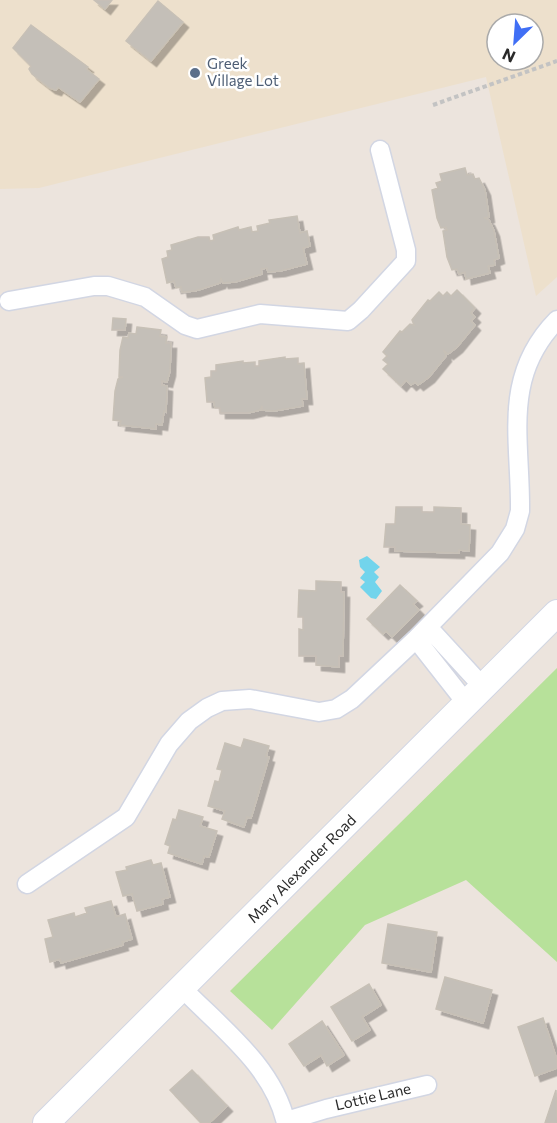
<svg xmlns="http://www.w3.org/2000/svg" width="557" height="1123" viewBox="0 0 557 1123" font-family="Commissioner,sans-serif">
<defs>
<filter id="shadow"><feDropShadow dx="5.5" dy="5.5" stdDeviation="0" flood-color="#0004"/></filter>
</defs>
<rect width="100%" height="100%" fill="#ece4dd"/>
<path fill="#ede0cc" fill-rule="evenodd" d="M0,0H557V277L536,296L486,77L39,188L0,189ZM497,24H533V60H497Z"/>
<path fill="#b7e19a" d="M557,668V962L466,880L365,925L272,1030L230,991Z"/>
<path fill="#72d4ec" d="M367,556L380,567L374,572L379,577L375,582L382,591L376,599L371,598L360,587L365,582L360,578L365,572L360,567L359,560Z"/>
<path fill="#c4bfb8" stroke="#c7c0b6" stroke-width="1.5" filter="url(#shadow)" d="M94,0H112L105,9Z
M158,1L183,22L151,61L126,41Z
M31,25L88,67L86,69L99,79L80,102L58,87L56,90L50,88L32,74L29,69L31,66L13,48Z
M465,168L467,175L473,174L475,179L479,178L485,190L489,217L485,218L489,220L494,231L499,258L494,260L495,265L488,266L490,273L466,279L465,272L459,274L457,269L452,270L447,257L443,231L447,230L446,227L441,228L437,218L432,190L438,188L436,183L442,181L440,174Z
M297,216L300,233L307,231L310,246L303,248L307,264L280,271L268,272L267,268L261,269L262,274L235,282L223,283L221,279L220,283L195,291L182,292L181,287L176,288L174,281L167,283L162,259L168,257L167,251L172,250L171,245L198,237H209L210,241L214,240L213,235L238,227L239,230L251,227L252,232L258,231L257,226L270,223L269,220Z
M457,290L475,308L471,313L475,317L471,321L475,325L457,347L448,354L444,351L446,356L429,377L418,385L415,382L411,385L406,380L401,386L383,369L388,364L383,360L387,356L383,352L400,331L402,332L410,324L414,325L412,320L428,300L430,301L439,292L443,296L447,292L451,296Z
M113,318L126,319L125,330H112Z
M137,327L161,330L160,336L167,337L166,343H171L170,371L167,382L162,381V385L167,386L166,412L164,411L162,425L156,424V429L120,425L121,421L113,420L115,391L118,379L123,377H119L120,350L123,337L128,338L129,333L136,334Z
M285,357V359L298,358V364L304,363L307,399H302L303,406L274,411L262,410V406L260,410L248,413H220V408H215L214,402H207L205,378L211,377V371H216V365L243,361V363L255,362V366H259V361Z
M396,507H422V512H434V507L461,508V524L470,525L469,551L459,550V553L395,551V547H384L386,524H395Z
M316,581L341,582V592H344L343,656H339V667L316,665V656H299V629L303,630V617H298L299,590L316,591Z
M400,585L417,601L413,604L419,610L392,637L386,631L383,634L367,619Z
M244,739L269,746L266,756L269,757L251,818L247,817L244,827L222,819L225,811L208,806L215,781L219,782L222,770L217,769L225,743L241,748Z
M179,810L203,817L200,826L217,831L209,857L204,856L202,864L168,853L170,846L165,844L173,819L176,820Z
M151,860L153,865L161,863L170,897L162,899L163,904L137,911L132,894L123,896L116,872L127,870L126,867Z
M111,901L116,917L125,914L132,939L122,942L123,945L61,963L60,959L50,962L45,939L53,937L48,920L74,913L75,917L87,913L85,908Z
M388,924L437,932L431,972L382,963Z
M445,977L492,990L483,1023L436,1009Z
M369,984L381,1005L362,1017L370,1030L352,1041L331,1007Z
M543,1018L557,1060V1068L535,1076L518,1027Z
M322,1021L344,1055L327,1066L321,1055L304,1066L289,1044Z
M192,1070L227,1106L209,1123H201L170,1090Z
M556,1090L557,1123H545Z"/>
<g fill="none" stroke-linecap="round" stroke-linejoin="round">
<defs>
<path id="street" d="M9,301L94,286H108L145,297L185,325L197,329L260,314L348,321L361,310L406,261V250L380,150
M428,627L483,687
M416,639L467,704
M27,884L126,817L169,744L189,721L207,708L222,701L250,699L319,712L336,709L352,699L416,639L500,553L515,529L520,511C521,440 501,377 557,320
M182,988C221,1028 273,1066 286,1123
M286,1121L326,1109L427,1085"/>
<path id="secondary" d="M46,1123L557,613"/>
</defs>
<use href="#street" stroke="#d2d6e3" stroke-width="21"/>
<use href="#secondary" stroke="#d2d6e3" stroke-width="28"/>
<path stroke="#c3c3c3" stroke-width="4" stroke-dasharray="4.5 3" stroke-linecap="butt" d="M433,105L557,61"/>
<use href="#street" stroke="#fff" stroke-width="18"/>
<use href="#secondary" stroke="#fff" stroke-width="26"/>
</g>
<circle fill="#5c6f8a" stroke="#fff" stroke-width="2" cx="195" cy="73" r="6"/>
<g text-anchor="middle" stroke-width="5" stroke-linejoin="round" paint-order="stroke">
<g font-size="15" fill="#4e5e75" stroke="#fff" text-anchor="start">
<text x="207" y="69">Greek<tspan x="207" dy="17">Village Lot</tspan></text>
</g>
<g font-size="15" fill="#2a2a2a" stroke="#fff">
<text transform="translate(302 869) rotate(-45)" y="5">Mary Alexander Road</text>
<text transform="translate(373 1097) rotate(-13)" y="5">Lottie Lane</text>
</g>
</g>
<g transform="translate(515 42) rotate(205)"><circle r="28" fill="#ffffff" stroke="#aaaaaa" stroke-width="1.5"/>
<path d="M0-4.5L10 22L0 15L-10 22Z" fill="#406ff5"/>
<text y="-9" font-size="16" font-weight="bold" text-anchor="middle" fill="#2a2a2a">N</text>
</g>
</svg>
